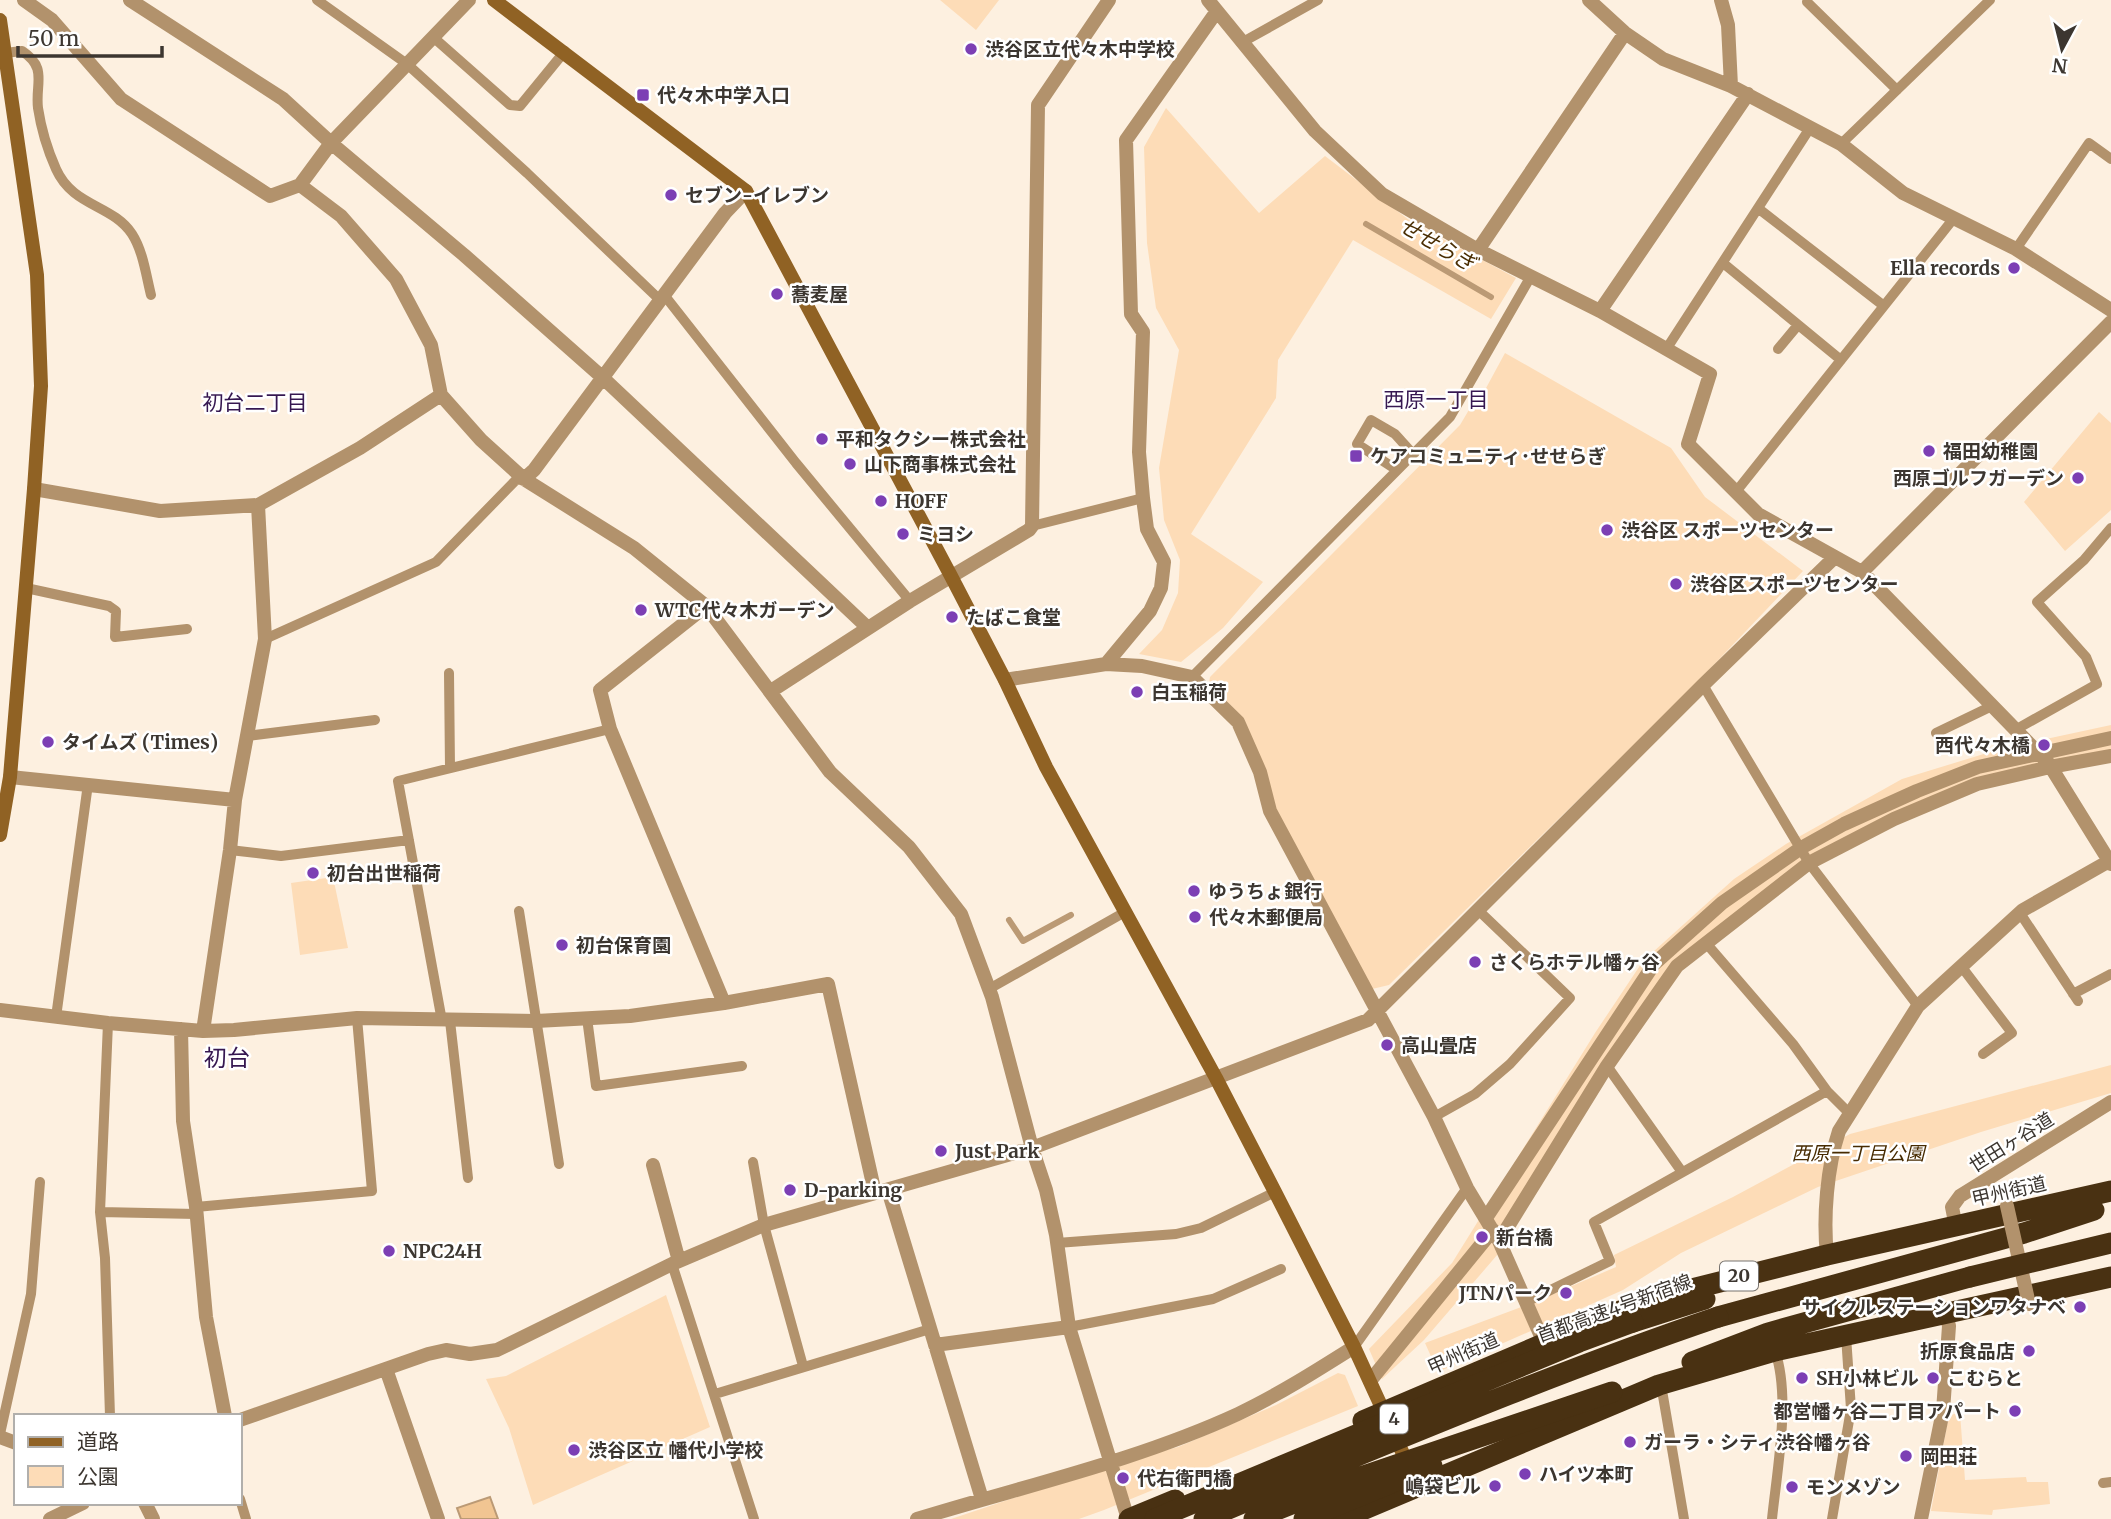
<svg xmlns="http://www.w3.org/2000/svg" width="2111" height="1519" viewBox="0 0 2111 1519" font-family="Merriweather,'Noto Sans JP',serif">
<rect width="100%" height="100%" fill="#fdf0e0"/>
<path fill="#fddcb7" d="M940,0H999L976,30Z
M1166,108L1259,213L1325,156L1413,223L1516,278L1491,319L1353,240L1278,360L1276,398L1191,534L1263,582L1223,628L1181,662L1139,654L1162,630L1178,593L1180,560L1164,520L1159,468L1179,350L1156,308L1147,243L1144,147Z
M1505,353L1671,448L1705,497L1803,571L1688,692L1389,985L1372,989L1276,811L1244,719L1209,683L1210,677L1460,425L1473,403L1479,401Z
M2099,412L2111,423V510L2065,551L2024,502Z
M2111,725V753L1978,782L1806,862L1676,963L1498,1254L1424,1340L1382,1379L1369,1349L1452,1263L1595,1033L1643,961L1734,879L1786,844L1902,779L2000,749Z
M333,877L348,948L300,955L291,883Z
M2111,1065V1093L1981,1132L1818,1187L1681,1253L1623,1290L1438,1372L1425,1343L1532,1303L1616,1267L1614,1255L1733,1197L1850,1134Z
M666,1295L710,1427L533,1505L509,1428L486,1379L506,1376Z
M1338,1373L1345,1375L1358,1406L1104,1510L1079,1519H951L1124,1461L1178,1447L1276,1405Z
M1960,1413L1965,1480L2026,1477L2027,1482H2048L2050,1504L1993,1510L1992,1515L1931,1511L1949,1415Z"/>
<path fill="#f1c592" stroke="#bb9a75" stroke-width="2" d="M490,1497L498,1519H461L457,1508Z"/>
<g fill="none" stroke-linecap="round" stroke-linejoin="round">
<path stroke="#bb9a75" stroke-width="6" d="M1366,224L1491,297
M1009,920L1023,941L1071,915"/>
<path stroke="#b2926c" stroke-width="10" d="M317,0L407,64L527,173L661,301
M1807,2L1897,90
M433,37L510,105L520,106L565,51
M1241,43L1318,0
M5,53L22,51C48,68 35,83 38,108C41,128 48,151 56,169C73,207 112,204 132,234C143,251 146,275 151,295
M1841,144L1990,0
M1759,209L1884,306
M2016,249L2089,143L2111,159
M1723,263L1841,360
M665,296L796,463L910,601
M1667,348L1810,128
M1778,349L1798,325
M1397,470L1357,444L1371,420L1395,434L1413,454
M1735,493L1954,218
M1032,526L1143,498
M26,588L109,606L116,611L115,637L187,629
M265,639L436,562L516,480L524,479
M449,673L450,768
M1192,677L1450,417L1531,276
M1703,685L1809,863L1918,1006
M2015,730L2097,684L2086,657L2037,602L2084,560L2111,528
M1936,733L1992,706
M247,736L375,720
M230,850L281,856L409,840
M519,911L559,1164
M2020,913L2078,1001
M1706,943L1793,1044L1827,1091
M1961,966L2012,1033L1983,1054
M989,989L1125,912
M2073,994L2111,974
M56,1017L88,784
M587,1018L596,1086L742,1066
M442,1021L398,781L610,729
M450,1021L468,1178
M108,1023L100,1212L105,1258L110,1416
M1607,1066L1682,1172
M1434,1117L1475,1094L1510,1064L1570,998L1478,910
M753,1162L764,1225L803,1366
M196,1207L372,1191L357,1018
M100,1212L196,1214
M1057,1243L1176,1234L1201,1228L1275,1192
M672,1264L754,1519
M1526,1302L1610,1261L1594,1222L1827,1091L1850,1114
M1069,1327L1213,1299L1281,1269
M1354,1347L1467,1188
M1659,1385L1663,1396L1684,1519
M715,1394L930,1329
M0,1434L31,1294L40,1182
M2103,1483L2111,1482
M240,1499L246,1519
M1772,1519C1777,1470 1791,1397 1775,1351
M1832,1519L1851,1409L1846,1336"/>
<path stroke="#b2926c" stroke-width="14" d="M24,0L52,20L121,99L270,196L300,185L331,143L469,0
M130,0L283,99L331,143L464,255L602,377L868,628
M1208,0L1315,131L1382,194L1478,250L1600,311L1710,374L1688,444L1758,514L1862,572L2049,764L2111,864
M1589,0L1625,33L1663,59L1731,86L1841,144L1903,193L2016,249L2111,310
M1721,0L1728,25L1731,86
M300,185L341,216L396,279L431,345L441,395L481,440L524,479L634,548L706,606L830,772L909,847L961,914L992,997L1032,1148L1046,1190L1056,1235L1069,1327L1128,1519
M1478,250L1625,33
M1600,311L1748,94
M524,479L534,470L725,213L746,191
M34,489L160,511L258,505L360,448L441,395
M1862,572L2111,322
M706,606L600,690L610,729L724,1003
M1106,664L1150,611L1161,588L1164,562L1147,529L1143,498L1139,452L1143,332L1131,314L1126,140L1217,11
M1005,680L1106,664L1142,666L1192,677L1238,722L1260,772L1270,811L1434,1117L1467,1188L1499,1241L1544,1343
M771,691L910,601L1029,530L1032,526L1038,105L1109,0
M10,777L235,800
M0,1010L108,1023L203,1031L234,1030L357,1018L536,1021L630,1016L724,1003L828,984L875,1193
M181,1029L183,1121L196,1207L206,1317L225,1416
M203,1031L230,850L235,800L265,639L258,505
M653,1165L679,1261
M888,1190L982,1499
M1486,1218L1654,964L1722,903L1801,848L1844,824L1917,791L1978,767L2111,738
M1956,1227L1952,1207L1960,1196L2111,1102
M1499,1241L1607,1066L1677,966L1809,863L1894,819L1977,784L2050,767L2111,756
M1827,1255C1823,1218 1827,1167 1839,1131L1918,1006L2023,910L2111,860
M935,1345L1069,1327
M386,1369L438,1519
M1370,1381L1493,1230
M240,1420L428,1354L446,1350L470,1354L497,1350L672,1264L764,1225L1032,1148L1368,1020L1703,685L1835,557
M0,1437L16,1443
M145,1503L153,1519
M50,1519L83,1503
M917,1519C1024,1486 1136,1461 1238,1414C1278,1395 1316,1371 1354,1347
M1921,1519L1943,1411L1949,1326L1946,1314"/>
<path stroke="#906224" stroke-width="14" d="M494,0L746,191L951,576L1005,680L1046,767L1216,1078L1275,1192L1354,1347L1410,1469
M0,20L37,275L41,386L34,489L10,777L0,835"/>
<path stroke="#493112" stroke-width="21" d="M1718,1317L2024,1233L2094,1210
M1633,1322L1705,1299
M1692,1362L1768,1333L1970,1277
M1363,1421L1644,1301L1827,1255L2111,1191
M1129,1519L1175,1500
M1341,1519L1659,1385L1775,1351L2111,1277"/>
<path stroke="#b2926c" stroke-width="14" d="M2007,1206L2029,1304"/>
<path stroke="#493112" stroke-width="21" d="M1970,1277L2111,1243
M1155,1519L1579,1342L1633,1322
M1204,1519C1375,1449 1544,1376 1718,1317
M1254,1519L1349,1481L1612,1392
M1304,1519L1432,1466"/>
</g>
<g fill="#7c3fb4" stroke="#fff" stroke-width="2.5">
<circle cx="971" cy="49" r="7"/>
<rect x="636" y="88" width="14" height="14" rx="3.5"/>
<circle cx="671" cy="195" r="7"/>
<circle cx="2014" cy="268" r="7"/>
<circle cx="777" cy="294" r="7"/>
<circle cx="822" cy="439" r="7"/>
<circle cx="1929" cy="451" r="7"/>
<rect x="1349" y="449" width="14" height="14" rx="3.5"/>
<circle cx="850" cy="464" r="7"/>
<circle cx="2078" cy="478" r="7"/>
<circle cx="881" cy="501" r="7"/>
<circle cx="1607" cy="530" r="7"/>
<circle cx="903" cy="534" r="7"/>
<circle cx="1676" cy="584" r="7"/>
<circle cx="641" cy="610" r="7"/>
<circle cx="952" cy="617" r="7"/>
<circle cx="1137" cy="692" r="7"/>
<circle cx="48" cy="742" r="7"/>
<circle cx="2044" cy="745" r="7"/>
<circle cx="313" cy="873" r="7"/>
<circle cx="1194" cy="891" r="7"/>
<circle cx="1195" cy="917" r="7"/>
<circle cx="562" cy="945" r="7"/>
<circle cx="1475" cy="962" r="7"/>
<circle cx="1387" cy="1045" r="7"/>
<circle cx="941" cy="1151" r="7"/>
<circle cx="790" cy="1190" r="7"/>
<circle cx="1482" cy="1237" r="7"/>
<circle cx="389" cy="1251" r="7"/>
<circle cx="1566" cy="1293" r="7"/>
<circle cx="2080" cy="1307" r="7"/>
<circle cx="2029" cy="1351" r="7"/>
<circle cx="1802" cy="1378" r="7"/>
<circle cx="1933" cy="1378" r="7"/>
<circle cx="2015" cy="1411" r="7"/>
<circle cx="1630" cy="1442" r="7"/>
<circle cx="574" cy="1450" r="7"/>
<circle cx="1906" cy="1456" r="7"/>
<circle cx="1525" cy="1474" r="7"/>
<circle cx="1123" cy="1478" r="7"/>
<circle cx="1495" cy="1486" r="7"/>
<circle cx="1792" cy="1487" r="7"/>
</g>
<g text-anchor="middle" stroke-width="5" stroke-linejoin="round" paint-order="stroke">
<g fill="#fff" stroke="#76726e" stroke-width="2">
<rect x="1720" y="1261.5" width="38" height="29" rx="5"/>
<rect x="1380" y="1404.5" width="28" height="29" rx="5"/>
</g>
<g font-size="18" font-weight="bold" fill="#3c3630">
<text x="1739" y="1282">20</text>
<text x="1394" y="1425">4</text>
</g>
<g font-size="19" font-weight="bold" fill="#3c3630" stroke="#fff" text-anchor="start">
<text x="985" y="56">渋谷区立代々木中学校</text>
<text x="657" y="102">代々木中学入口</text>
<text x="685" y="202">セブン-イレブン</text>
<text x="2000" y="275" text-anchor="end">Ella records</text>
<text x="791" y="301">蕎麦屋</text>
<text x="836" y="446">平和タクシー株式会社</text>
<text x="1943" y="458">福田幼稚園</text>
<text x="1370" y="463">ケアコミュニティ･せせらぎ</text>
<text x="864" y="471">山下商事株式会社</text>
<text x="2064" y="485" text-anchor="end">西原ゴルフガーデン</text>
<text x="895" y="508">HOFF</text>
<text x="1621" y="537">渋谷区 スポーツセンター</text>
<text x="917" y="541">ミヨシ</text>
<text x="1690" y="591">渋谷区スポーツセンター</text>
<text x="655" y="617">WTC代々木ガーデン</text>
<text x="966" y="624">たばこ食堂</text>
<text x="1151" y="699">白玉稲荷</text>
<text x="62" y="749">タイムズ (Times)</text>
<text x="2030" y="752" text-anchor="end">西代々木橋</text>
<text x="327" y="880">初台出世稲荷</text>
<text x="1208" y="898">ゆうちょ銀行</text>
<text x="1209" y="924">代々木郵便局</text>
<text x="576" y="952">初台保育園</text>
<text x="1489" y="969">さくらホテル幡ヶ谷</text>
<text x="1401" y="1052">高山畳店</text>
<text x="955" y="1158">Just Park</text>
<text x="804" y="1197">D-parking</text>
<text x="1496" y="1244">新台橋</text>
<text x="403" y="1258">NPC24H</text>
<text x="1552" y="1300" text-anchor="end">JTNパーク</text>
<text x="2066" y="1314" text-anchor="end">サイクルステーションワタナベ</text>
<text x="2015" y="1358" text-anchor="end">折原食品店</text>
<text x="1816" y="1385">SH小林ビル</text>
<text x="1947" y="1385">こむらと</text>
<text x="2001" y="1418" text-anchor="end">都営幡ヶ谷二丁目アパート</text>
<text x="1644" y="1449">ガーラ・シティ渋谷幡ヶ谷</text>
<text x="588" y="1457">渋谷区立 幡代小学校</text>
<text x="1920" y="1463">岡田荘</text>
<text x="1539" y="1481">ハイツ本町</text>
<text x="1137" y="1485">代右衛門橋</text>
<text x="1481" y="1493" text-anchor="end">嶋袋ビル</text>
<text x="1806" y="1494">モンメゾン</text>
</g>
<g font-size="19" fill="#3c3630" stroke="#fff">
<text transform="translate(2011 1142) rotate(-32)" y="7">世田ヶ谷道</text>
<text transform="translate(2009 1191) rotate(-13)" y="7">甲州街道</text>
<text transform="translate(1614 1308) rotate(-20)" y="7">首都高速4号新宿線</text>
<text transform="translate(1463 1353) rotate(-24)" y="7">甲州街道</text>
</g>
<g font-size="19" font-style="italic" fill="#472b01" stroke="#fff">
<text x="1858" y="1160">西原一丁目公園</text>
</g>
<g font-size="21" font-style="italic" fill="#492d02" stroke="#fff">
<text transform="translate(1437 245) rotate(30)" y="7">せせらぎ</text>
</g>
<g font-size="21" fill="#361851" stroke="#fff">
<text x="1436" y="407">西原一丁目</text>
<text x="255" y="410">初台二丁目</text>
</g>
<g font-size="23" fill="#361851" stroke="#fff">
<text x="227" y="1066">初台</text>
</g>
</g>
<rect x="14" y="1414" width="228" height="91" fill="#ffffff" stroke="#b1afac" stroke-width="2"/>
<rect x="28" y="1437" width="35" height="10" fill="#906224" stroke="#b1afac" stroke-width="2"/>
<text x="77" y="1449" font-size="21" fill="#3c3630">道路</text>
<rect x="28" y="1466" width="35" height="21" fill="#fddcb7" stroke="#b1afac" stroke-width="2"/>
<text x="77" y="1484" font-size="21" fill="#3c3630">公園</text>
<g transform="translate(2062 49) rotate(187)" stroke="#ffffff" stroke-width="5" paint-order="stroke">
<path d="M0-5L12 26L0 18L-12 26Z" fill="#3c3630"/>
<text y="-10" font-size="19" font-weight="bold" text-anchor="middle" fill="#3c3630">N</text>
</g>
<path d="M18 46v10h144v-10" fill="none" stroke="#3c3630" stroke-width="3.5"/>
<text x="28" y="46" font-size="21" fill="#3c3630" stroke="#ffffff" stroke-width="5" paint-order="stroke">50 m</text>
</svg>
